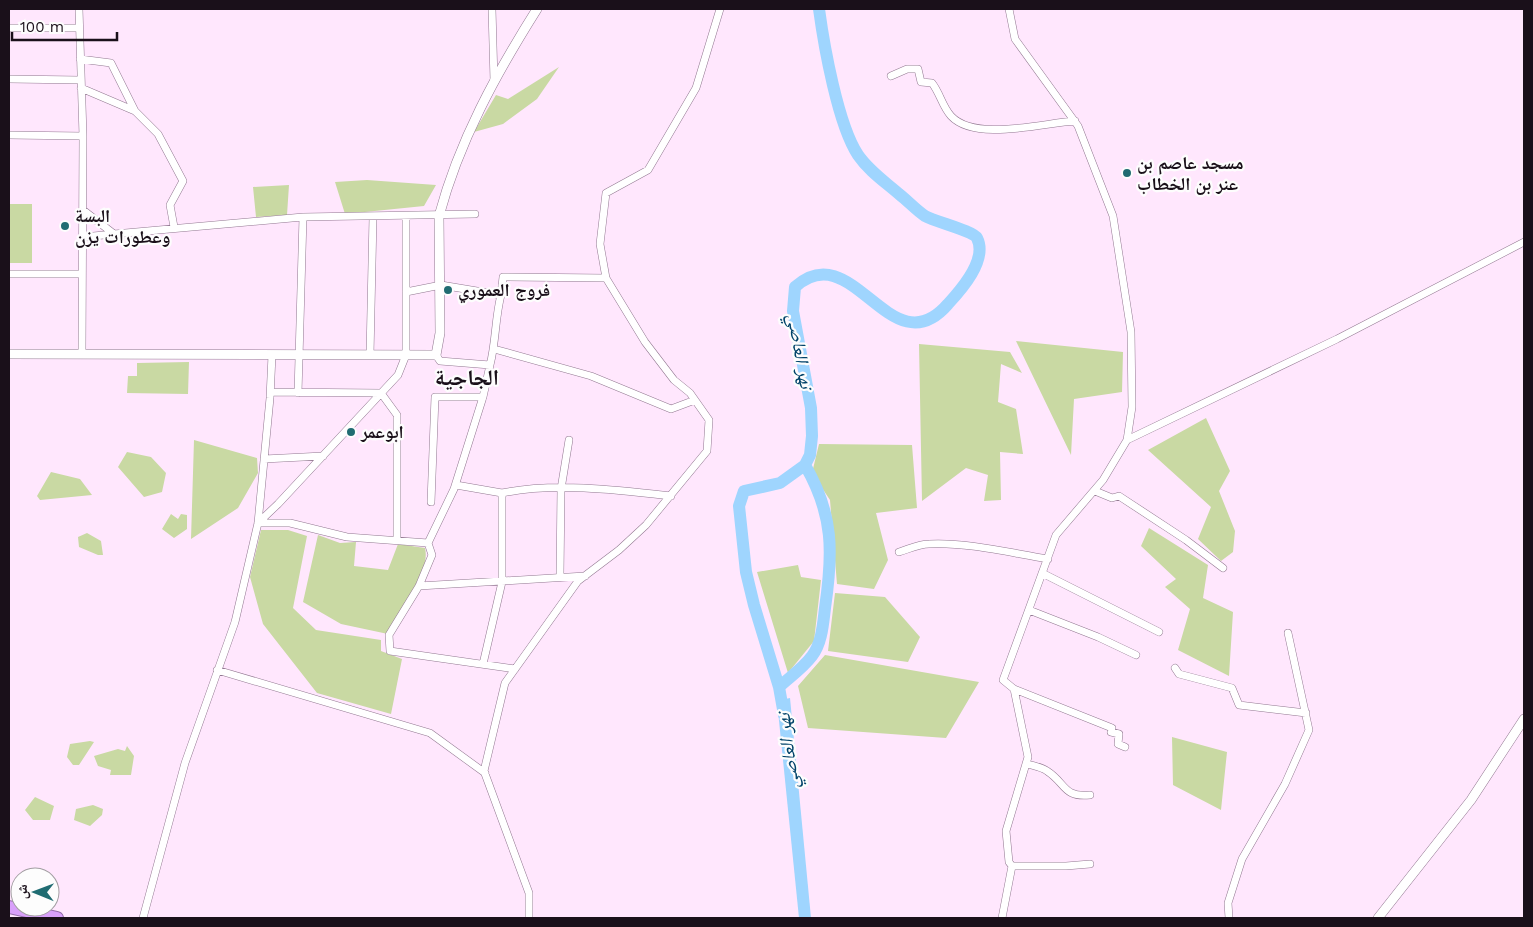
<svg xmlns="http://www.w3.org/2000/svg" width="1533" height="927" viewBox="0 0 1533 927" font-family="'Work Sans','Noto Naskh Arabic',sans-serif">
<rect width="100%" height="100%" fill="#ffe7fd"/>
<path fill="#c9d9a3" d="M559,67L537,99L503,124L474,132L496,95L508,99Z
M367,180L436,185L424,206L345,214L335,182Z
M289,185L287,215L256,217L253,187Z
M9,204H32V263H9Z
M1016,341L1123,352L1122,392L1074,399L1071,455Z
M919,344L1010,352L1022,373L1001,364L998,402L1016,409L1023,454L1000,452L1001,500L984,501L988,475L966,468L922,501Z
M189,362L188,394L127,393L128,376H137V363Z
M1206,418L1230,471L1219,491L1235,531L1233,552L1221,561L1198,539L1211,507L1148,450Z
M194,440L257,458L258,473L238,508L191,539Z
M819,444L912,445L917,508L876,513L888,560L874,589L837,584L830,500L812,473Z
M127,452L151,457L166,473L162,492L144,497L118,467Z
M51,472L80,479L92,495L40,500L37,496Z
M171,514L178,519L181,514L187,515V529L174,538L162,529Z
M1149,528L1208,565L1203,598L1233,612L1229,676L1178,650L1190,609L1165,587L1176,579L1141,546Z
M261,530H288L307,536L293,608L316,630L381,640V651L402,659L391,714L317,693L263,624L250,577Z
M87,533L101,541L103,555H98L79,547L78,537Z
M318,535L340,543L356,542L354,566L388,570L398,544L425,548C431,572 400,613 388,634L341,624L303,602Z
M798,565L801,577L821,580L814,641L788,673L757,572Z
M835,593L885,597L920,637L908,662L828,651Z
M825,655L979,682L946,738L808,728L798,686Z
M1172,737L1227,752L1221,810L1173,785Z
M90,741L94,742L79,765H73L67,757L70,744Z
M127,746L134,756L131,775H110L111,770L98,766L94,756L118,749L125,751Z
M35,797L54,806L50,820H33L25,810Z
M93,805L103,809L102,815L90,826L74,820L76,809Z"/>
<path fill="#9fd5fe" d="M790,698L811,918H799L777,701Z"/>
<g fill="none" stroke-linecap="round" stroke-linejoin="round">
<path stroke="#9fd5fe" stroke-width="12" d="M779,687C790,677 803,668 812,656C822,643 823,624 825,608C833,553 834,515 805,465
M784,715L779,687L754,605L746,572L739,506L744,491L780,483L805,465L810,455L812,436L811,408L793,311L795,287C853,234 891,370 948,304C961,290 988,260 977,238C973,231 936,222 925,216C916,210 908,201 899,194C884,181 869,171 858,155C838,125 824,46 819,9"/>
<defs>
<path id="minor" d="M79,9L83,136
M492,9L494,81
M9,28H79
M80,59L111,63L135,111
M891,76L907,69H918L921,82L932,83C940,93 942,106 951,116C975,142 1043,123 1075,121
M9,79L80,80
M81,88L135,111L158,134L183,181L170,205L174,227
M9,135L83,136L82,354
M83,210L114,234L303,217L475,214
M83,237L114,234
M9,274H82
M606,278L600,244L606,193L648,170L696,88L720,9
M406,292L441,285L501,295L503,277L606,278L645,342L674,380L690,393L709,420L707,451L646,525L619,550L578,581L505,683L484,771L529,893V918
M494,349L591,376L671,409L695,400
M370,355L373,217
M490,365C496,342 495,318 501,295
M271,392L381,393L397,415V540
M298,393L303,217
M1127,440L1337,339L1524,242
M264,459L323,456
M456,485L502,493V582L483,664
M1095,491L1112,498L1119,496L1186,540L1223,568
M502,493C554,482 619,490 671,496
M431,502L435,397H483
M258,523H290L347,537L428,543L432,555L419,586L389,635L390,651L515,669
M258,523L278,504L398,375L406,355V216
M428,543L454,489L483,397L490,365L440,361L436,355
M899,552C909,549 919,544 929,544C967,542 1011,553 1048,559
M1042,573L1159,632
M560,576L561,489L569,440
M419,586L585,576
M1029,610L1098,637L1136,655
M1175,668L1179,674L1232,688L1239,705L1306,713
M217,670L430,733L485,773
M1014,689L1112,728L1111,732L1119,734L1118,744L1125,747
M1028,764C1034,766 1042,767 1047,771C1066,783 1063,798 1090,795
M1012,866H1066L1090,864
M143,918L185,763L235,622L258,523L270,398L272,355
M1002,918L1012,866L1009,862L1006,831L1028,757L1014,689L1003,680L1056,535L1103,480L1127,440L1132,407L1131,332L1113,216L1078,126L1015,39L1009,9
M1229,918L1228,903L1242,859L1285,784L1309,730L1288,633"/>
<path id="tertiary" d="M9,354L436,355L440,333L439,216C459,141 496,74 537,9"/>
<path id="secondary" d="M1378,918L1471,800L1524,719"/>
<path id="motorway" d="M9,907L57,918"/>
</defs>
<use href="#minor" stroke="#927891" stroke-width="8"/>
<use href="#tertiary" stroke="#927891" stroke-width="10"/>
<use href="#secondary" stroke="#927891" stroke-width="10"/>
<use href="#motorway" stroke="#966eac" stroke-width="14"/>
<use href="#minor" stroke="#fff" stroke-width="7"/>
<use href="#tertiary" stroke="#fff" stroke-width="9"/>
<use href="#secondary" stroke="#fff" stroke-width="9"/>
<use href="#motorway" stroke="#d9a0fb" stroke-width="12"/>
</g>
<g fill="#206c72" stroke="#fdfdfd" stroke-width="2">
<circle cx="1127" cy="173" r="5"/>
<circle cx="65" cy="226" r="5"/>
<circle cx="448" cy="290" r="5"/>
<circle cx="351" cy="432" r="5"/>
</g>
<g text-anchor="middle" stroke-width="4.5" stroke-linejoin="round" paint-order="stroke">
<g font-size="18" font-weight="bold" fill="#1a101a" stroke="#fdfdfd" text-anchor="start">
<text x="1137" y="169">مسجد عاصم بن<tspan x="1137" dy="21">عنر بن الخطاب</tspan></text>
<text x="75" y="222">البسة<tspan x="75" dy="21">وعطورات يزن</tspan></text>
<text x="458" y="296">فروج العموري</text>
<text x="361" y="438">ابوعمر</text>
</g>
<g font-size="19" font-style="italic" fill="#004269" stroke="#fdfdfd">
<text transform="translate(801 351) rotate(80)" y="7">نهر العاصي</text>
<text transform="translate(787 751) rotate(-97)" y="7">نهر العاصي</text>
</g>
<g font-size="22" font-weight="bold" fill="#1a101a" stroke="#fdfdfd">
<text x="467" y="385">الجاجية</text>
</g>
</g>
<rect width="1533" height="927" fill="none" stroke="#1a101a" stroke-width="20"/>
<g transform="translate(35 892) rotate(271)"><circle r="24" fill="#fdfdfd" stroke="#a29ea2"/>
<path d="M0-4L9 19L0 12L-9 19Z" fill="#206c72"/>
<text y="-8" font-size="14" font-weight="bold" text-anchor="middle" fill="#1a101a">ش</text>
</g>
<path d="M12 32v8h105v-8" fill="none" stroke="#1a101a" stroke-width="2.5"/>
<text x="20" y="32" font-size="15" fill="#1a101a" stroke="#fdfdfd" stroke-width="4" paint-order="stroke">100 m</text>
</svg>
